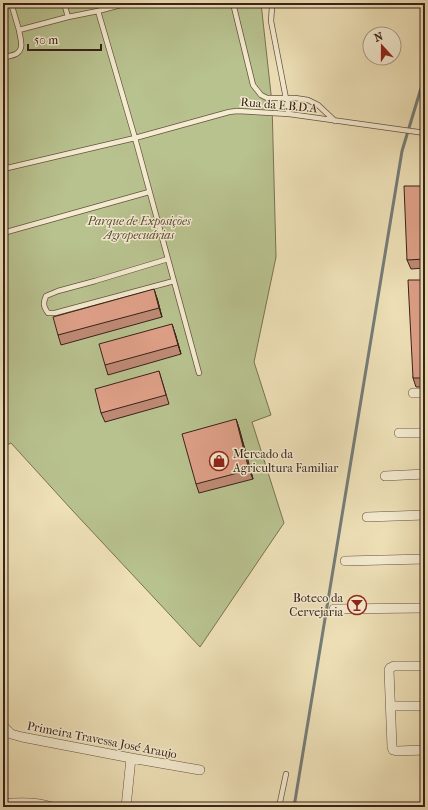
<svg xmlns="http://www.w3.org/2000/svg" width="428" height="810" viewBox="0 0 428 810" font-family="'IM FELL French Canon',serif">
<rect width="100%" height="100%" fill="#eee0b7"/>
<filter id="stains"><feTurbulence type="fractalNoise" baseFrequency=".005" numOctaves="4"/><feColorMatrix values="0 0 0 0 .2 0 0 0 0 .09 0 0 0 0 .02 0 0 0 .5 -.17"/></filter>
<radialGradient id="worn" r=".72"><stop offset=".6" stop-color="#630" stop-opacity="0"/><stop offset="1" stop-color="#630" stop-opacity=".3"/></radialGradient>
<path fill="#b8c28f" stroke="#787254" d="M3,3H261L272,103L276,257L254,362L271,415L252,422L284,523L200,647L72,510L11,443L3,447Z"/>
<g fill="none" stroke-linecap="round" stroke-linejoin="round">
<path stroke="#757d79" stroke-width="3" d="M294,807L402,151L425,75"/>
<defs>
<path id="service" d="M11,3L19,30
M64,3L68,17
M128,3L98,11L135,138L199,373
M233,3L253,85L261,95L267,98H295L308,100L318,105L335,121
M275,3L272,7L271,21L289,114
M3,58C7,56 12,56 16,54C25,49 20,38 19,30L68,17L98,11
M3,169L135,138L229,112L237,111L289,114L425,133
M3,233L149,192
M168,259L95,281L58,291L46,296C43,303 43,306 48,313H55L174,281
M279,807L286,774"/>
<path id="minor" d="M413,393H425
M399,433H425
M385,476L425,474
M367,517L425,515
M345,561L425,559
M334,609L425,608
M425,666H394L390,668L389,670L392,747L393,750L397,751L425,750
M390,706H425
M3,726L11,734L22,737L131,758L200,770
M3,804C19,802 36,802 52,807
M126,807L131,758"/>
</defs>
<use href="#service" stroke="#665240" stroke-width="6"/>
<use href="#minor" stroke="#665240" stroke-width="10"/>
<use href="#service" stroke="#f4ebd0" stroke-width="4.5"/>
<use href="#minor" stroke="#f4ebd0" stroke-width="9"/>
</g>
<path fill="#bf8a75" stroke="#382219" d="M425,186V268L411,269L407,260Z
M425,280V387H416L413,378Z
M157,298L162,317L61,345L58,335Z
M175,333L181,354L108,375L105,365Z
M159,371L162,381L169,404L105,422L101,413Z
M236,419L239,428L253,479L199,493L196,484Z"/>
<path fill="#9b705f" stroke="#382219" d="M154,289L157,298L162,317L159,308Z
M172,324L175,333L181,354L178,345Z
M236,419L239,428L253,479L249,470Z"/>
<path fill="#dea088" stroke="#382219" d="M404,186H425V259L407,260Z
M408,280H425V379L422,378H413Z
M154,289L159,308L58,335L53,317Z
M172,324L178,345L105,365L99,344Z
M159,371L166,395L101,413L95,389Z
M236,419L249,470L196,484L182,434Z"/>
<defs>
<symbol id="shop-ring" viewBox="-11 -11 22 22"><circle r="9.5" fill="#f4ebd0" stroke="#8f2418" stroke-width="1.5"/><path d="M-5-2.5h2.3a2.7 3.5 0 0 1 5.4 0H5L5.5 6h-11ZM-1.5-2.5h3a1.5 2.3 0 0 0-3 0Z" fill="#8f2418"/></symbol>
<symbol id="bar-ring" viewBox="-11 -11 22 22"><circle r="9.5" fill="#f4ebd0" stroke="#8f2418" stroke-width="1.5"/><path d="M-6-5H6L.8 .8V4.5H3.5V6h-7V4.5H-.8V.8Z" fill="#8f2418"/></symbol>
</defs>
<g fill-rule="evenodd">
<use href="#shop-ring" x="208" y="450" width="22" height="22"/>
<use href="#bar-ring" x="346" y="594" width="22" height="22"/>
</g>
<g text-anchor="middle" stroke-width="3" stroke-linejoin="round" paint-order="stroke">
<g font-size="12" fill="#382219" stroke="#f4ebd0">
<text transform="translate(279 105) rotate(5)" y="4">Rua da E.B.D.A</text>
<text transform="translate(102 740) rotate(11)" y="4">Primeira Travessa José Araujo</text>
</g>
<g font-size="12" font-style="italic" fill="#584a36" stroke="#f4ebd0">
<text x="139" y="225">Parque de Exposições<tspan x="139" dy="14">Agropecuárias</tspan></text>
</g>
<g font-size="12" fill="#382219" stroke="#f4ebd0" text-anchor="start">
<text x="233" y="458">Mercado da<tspan x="233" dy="14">Agricultura Familiar</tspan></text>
<text x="343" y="602" text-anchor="end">Boteco da<tspan x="343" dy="14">Cervejaria</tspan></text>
</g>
</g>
<rect width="428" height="810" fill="none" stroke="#eee0b7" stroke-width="16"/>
<rect x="4" y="4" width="420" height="802" fill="none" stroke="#382219" stroke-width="2"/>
<rect x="8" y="8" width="412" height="794" fill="none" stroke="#382219"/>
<g transform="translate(382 46) rotate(339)"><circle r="19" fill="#f4ebd0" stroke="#a99b87"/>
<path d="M0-3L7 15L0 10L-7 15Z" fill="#8f2418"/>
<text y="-6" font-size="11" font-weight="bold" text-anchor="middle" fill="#382219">N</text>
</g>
<path d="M28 44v6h73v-6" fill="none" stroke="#382219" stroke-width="2"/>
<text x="34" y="44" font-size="12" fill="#382219" stroke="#f4ebd0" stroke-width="3" paint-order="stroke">50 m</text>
<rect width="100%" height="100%" filter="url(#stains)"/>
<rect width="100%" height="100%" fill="url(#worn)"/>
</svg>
